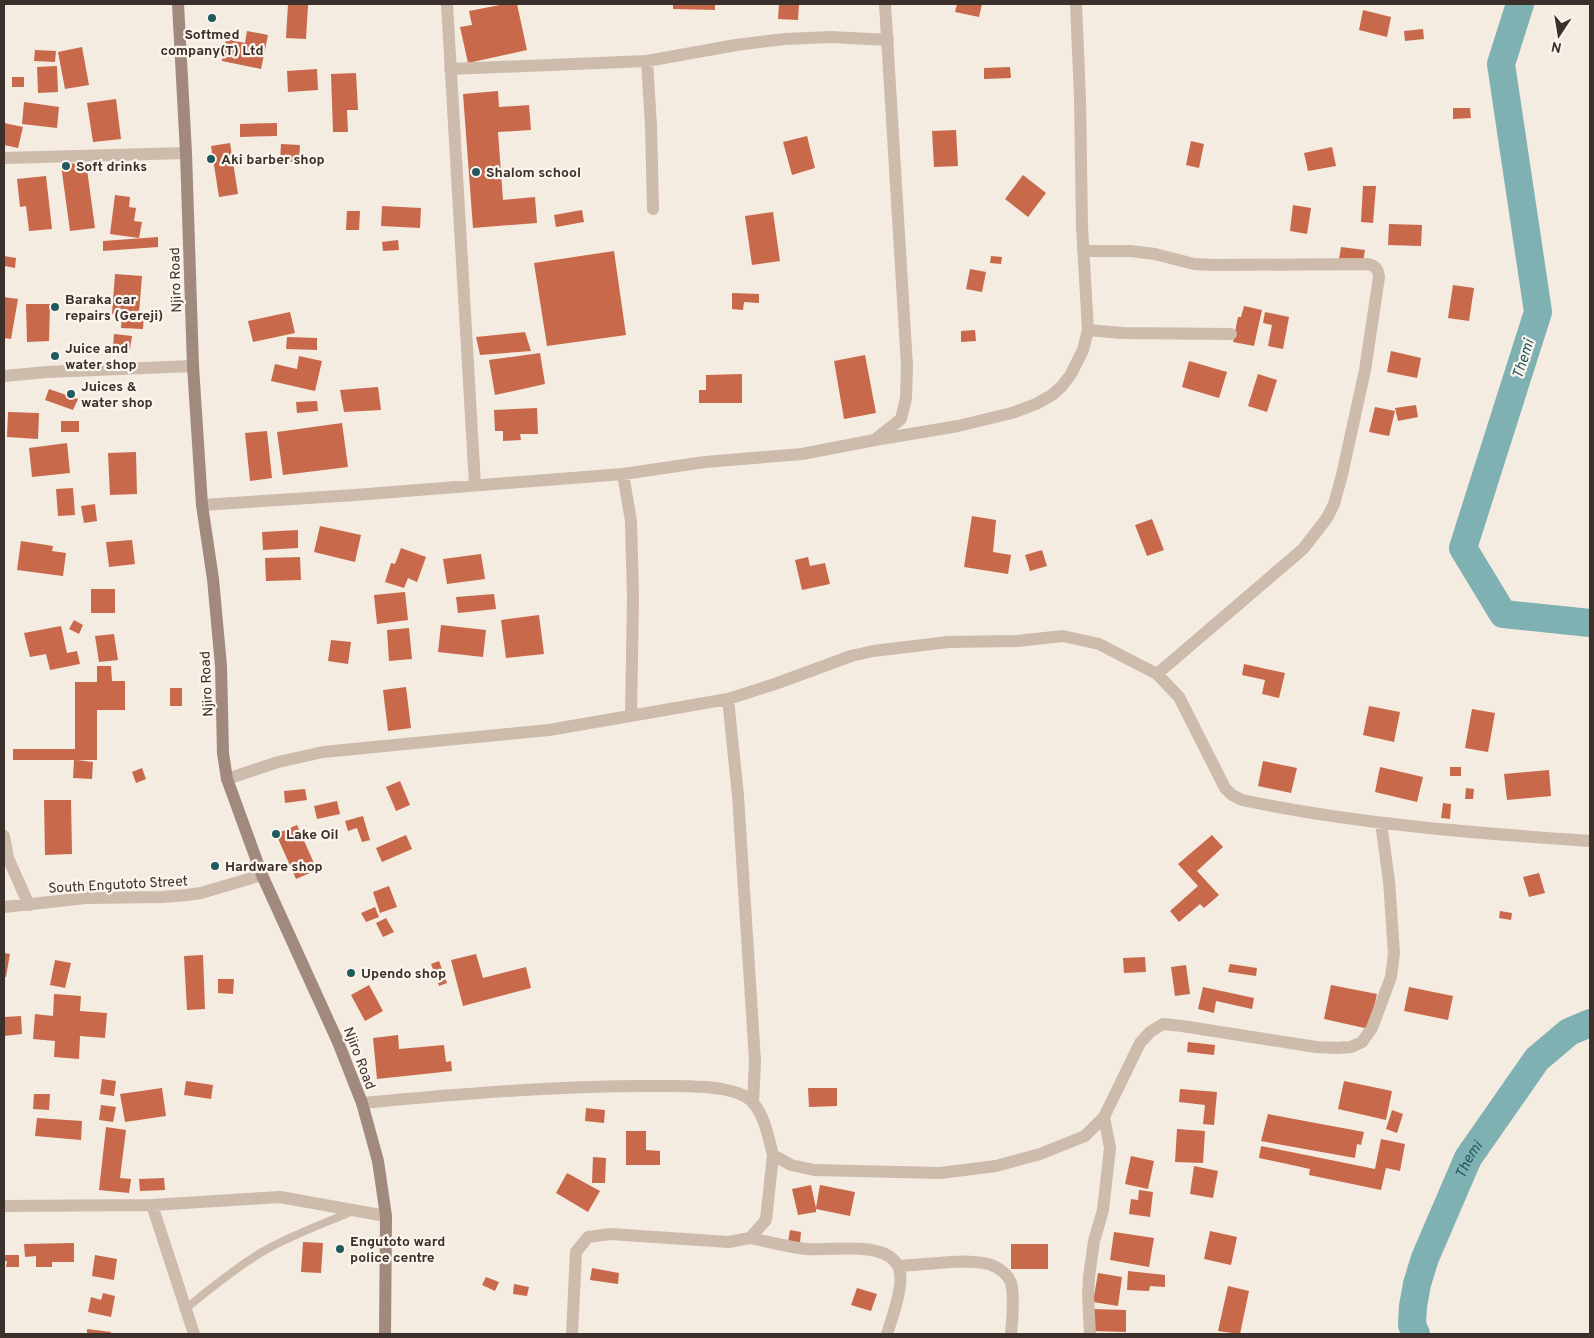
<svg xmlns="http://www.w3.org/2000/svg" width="1594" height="1338" viewBox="0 0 1594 1338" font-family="Overpass,sans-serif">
<rect width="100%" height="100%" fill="#f4ebe1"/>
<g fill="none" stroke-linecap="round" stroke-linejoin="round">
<g stroke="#7fb0b2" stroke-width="28">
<path d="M1520,4L1501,64L1538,312L1463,548L1503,614L1590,623"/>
<path id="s1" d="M1416,1334L1412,1325L1413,1306L1417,1284L1425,1258L1468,1158L1537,1059L1569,1032L1590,1023"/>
</g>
</g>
<path fill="#c8694b" d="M288,4L308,5L306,39L286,38Z
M505,4H517L527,50L468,63L460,27L472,25L469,11Z
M673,4H715V10L673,9Z
M779,4H799L798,20L778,19Z
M957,4H982L979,17L955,12Z
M1363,10L1391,17L1387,37L1359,30Z
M1423,29L1424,39L1405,41L1404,31Z
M247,31L268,35L261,69L222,61L226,39L245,43Z
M82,47L89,85L65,89L58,52Z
M35,50L56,51L55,62L34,61Z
M57,66L58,92L38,93L37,67Z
M1010,67L1011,78L984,79V68Z
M317,69L318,90L288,92L287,71Z
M356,73L358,110H347L348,132H333L331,74Z
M12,77H24V87H12Z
M498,91L499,107L529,105L531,130L498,132L503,200L535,197L537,223L473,228L463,94Z
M116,99L121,139L93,142L87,103Z
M24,102L59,107L57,128L22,124Z
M1453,108H1470L1471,118L1453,119Z
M4,123L23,127L18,148L4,145Z
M277,123V136L240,137V124Z
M956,130L958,166L934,167L932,131Z
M807,136L815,168L792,175L783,142Z
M1191,141L1204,144L1199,168L1186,165Z
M230,143L238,194L219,197L211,146Z
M281,144L300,145L299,162L280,161Z
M1332,147L1336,166L1308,171L1304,153Z
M86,162L95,228L70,231L61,165Z
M1023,175L1046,193L1028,217L1005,199Z
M46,176L52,229L29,231L26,206L20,207L17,179Z
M1363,186H1376L1373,223L1361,222Z
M115,195L130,197L129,207L136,208L134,221L142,222L139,238L110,234Z
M1293,205L1311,208L1307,234L1290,231Z
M382,206L421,208L420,228L381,226Z
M582,210L584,222L556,227L554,215Z
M347,211H360L359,230H346Z
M773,212L780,261L752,265L745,216Z
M1389,224L1422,225L1421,246L1388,245Z
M158,237V247L103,251V241Z
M398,240L399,250L383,251L382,242Z
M1341,247L1365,250L1363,262L1339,259Z
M614,251L626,335L547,346L534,263Z
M4,256L16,258L15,268L4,266Z
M991,256L1002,257L1001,264L990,263Z
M970,269L986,272L982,292L966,289Z
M115,274L142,276L139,313L144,314L143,329L121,328L122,315L112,314Z
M1453,285L1474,288L1469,321L1448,318Z
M732,293L759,294V303L744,302L743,310L732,309Z
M4,297L18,299L11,339L4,338Z
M26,304H50L49,341L27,342Z
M1244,306L1262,310L1254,346L1233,342L1238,317H1241Z
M290,312L295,333L253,342L248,321Z
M1265,312L1289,317L1283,349L1268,346L1272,325L1263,323Z
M975,330L976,341L961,342V331Z
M525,332L531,351L480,355L476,337Z
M114,334L132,336L130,349L113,347Z
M287,337L317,338V350L286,349Z
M1391,351L1421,358L1417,378L1387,372Z
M540,353L545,384L495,395L489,360Z
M865,355L876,413L844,419L834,361Z
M299,356L322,361L315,391L271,381L275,364L297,369Z
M1189,361L1227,372L1219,398L1182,387Z
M742,374V403H699V390H706V375Z
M1258,374L1277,380L1267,412L1248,406Z
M378,387L381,410L344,412L340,390Z
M49,389L78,399L73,410L45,400Z
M317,401L318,411L297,413L296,402Z
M1416,405L1418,417L1398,421L1395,408Z
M1375,407L1395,411L1389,436L1369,432Z
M537,408L538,434H520L521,440L503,441V431H495L494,410Z
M8,412L39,413L38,439L7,437Z
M61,421H79V432H61Z
M342,423L348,467L283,475L277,432Z
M267,431L272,478L250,481L245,433Z
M67,443L70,473L32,477L29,448Z
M136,452L137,494L110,495L108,453Z
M73,488L75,515L58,516L56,489Z
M95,504L97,521L84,523L81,506Z
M972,516L996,520L993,552L1011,555L1008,574L964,567Z
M1152,519L1164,550L1147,556L1135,525Z
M320,526L361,535L355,562L314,552Z
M298,530V548L263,550L262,532Z
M132,540L135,564L109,567L106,542Z
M21,541L53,546L52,551L66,553L63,576L17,570Z
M401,548L426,557L417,582L408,578L404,588L385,582L391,563L395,564Z
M1042,550L1047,566L1030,571L1025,555Z
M481,554L485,579L447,584L443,559Z
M300,557L301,580L266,581L265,558Z
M808,557L810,566L825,563L830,584L802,590L795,560Z
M91,589H115V613H91Z
M405,592L408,620L377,624L374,595Z
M494,594L496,609L458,613L456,597Z
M539,615L544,654L506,658L501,620Z
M74,620L83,625L79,634L69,629Z
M441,625L486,630L483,657L438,652Z
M61,626L67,653L77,651L80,664L50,670L46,654L30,657L24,633Z
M409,628L412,659L389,661L387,630Z
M114,634L118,660L99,662L95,636Z
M331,640L351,642L348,664L328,661Z
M1244,664L1285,673L1279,698L1262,694L1265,680L1242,675Z
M97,666H111L112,681H125V710H97V760H77L93,762L92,779L73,778L74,760H13V749H75V682H97Z
M406,687L411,728L388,731L383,690Z
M170,688H182V706H170Z
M1369,706L1400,712L1394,742L1363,735Z
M1472,709L1495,713L1488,752L1465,748Z
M1263,761L1297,768L1291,793L1258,786Z
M1380,767L1423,777L1417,802L1375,792Z
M1450,767H1461V776H1450Z
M142,768L146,779L136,783L132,772Z
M1549,770L1551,796L1507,800L1504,774Z
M400,781L410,805L396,811L386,787Z
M1466,788L1474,789L1473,799H1465Z
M305,789L307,800L285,803L284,791Z
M44,800H71L72,854L45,855Z
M337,801L340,814L317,819L314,806Z
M1443,803L1451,804L1450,819L1441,818Z
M363,816L370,840L362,842L357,828L348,831L345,821Z
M297,825L317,870L296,879L276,834Z
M406,835L412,849L382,862L376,848Z
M1212,835L1223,847L1197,871L1219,895L1204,908L1200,904L1179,922L1170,911L1198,886L1178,864Z
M1539,873L1545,893L1529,897L1523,877Z
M389,886L397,907L380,913L373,892Z
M375,907L379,917L366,922L361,913Z
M1500,911L1512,913L1511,920L1499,918Z
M386,918L394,932L383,937L376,923Z
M4,953L10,954L6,977H4Z
M476,954L483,978L526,967L531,988L463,1006L451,960Z
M203,955L205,1009L187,1010L184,956Z
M1145,957L1146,972L1124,973L1123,958Z
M55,960L71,963L65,988L50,985Z
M439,961L447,983L439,986L431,964Z
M1230,964L1257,968L1256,976L1228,972Z
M1186,965L1190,994L1175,996L1171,967Z
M218,979H234L233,994L218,993Z
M369,985L383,1011L365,1021L351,995Z
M1331,985L1377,994L1369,1029L1324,1019Z
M1203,987L1254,998L1252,1009L1216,1001L1214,1013L1198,1009Z
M1409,987L1453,996L1448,1020L1404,1011Z
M54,994L81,996L80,1011L107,1013L105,1038L80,1036L79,1059L54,1057L55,1041L33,1039L35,1014L53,1016Z
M21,1016L22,1034L4,1036V1017Z
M398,1035L399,1049L444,1045L446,1062L451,1061L452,1071L377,1079L373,1038Z
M1188,1042L1215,1045L1214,1055L1187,1052Z
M102,1079L116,1081L114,1096L100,1094Z
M186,1081L213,1085L211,1099L184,1095Z
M1344,1081L1392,1091L1386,1120L1338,1109Z
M162,1088L166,1116L125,1122L120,1094Z
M808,1088H837V1106L809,1107Z
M1180,1089L1217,1092L1214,1125L1203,1124L1205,1105L1179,1102Z
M34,1094H50L49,1110L33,1109Z
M101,1105L116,1107L113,1122L99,1120Z
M586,1108L605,1110L604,1123L585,1121Z
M1392,1110L1403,1114L1397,1133L1386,1129Z
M1268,1114L1364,1132L1361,1145L1357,1144L1355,1158L1261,1141Z
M37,1118L82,1121L81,1140L35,1136Z
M106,1127L126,1130L120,1178L131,1179L129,1193L99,1190Z
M1177,1129L1205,1131L1203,1163L1175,1162Z
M626,1131H646V1150L660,1151V1165H626Z
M1381,1139L1405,1144L1400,1171L1386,1168L1381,1190L1309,1175L1310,1169L1259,1158L1261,1146L1375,1169Z
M1131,1156L1154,1161L1148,1189L1125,1184Z
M593,1157L606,1158L605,1183H592Z
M1194,1166L1218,1171L1213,1198L1190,1194Z
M567,1173L600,1191L588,1212L556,1193Z
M164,1178L165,1190L140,1191L139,1179Z
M811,1185L816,1208L820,1185L855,1192L850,1216L816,1209V1212L798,1215L792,1189Z
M1139,1190L1153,1192L1150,1217L1129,1214L1131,1199L1138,1200Z
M790,1230L801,1232L800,1243L788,1242Z
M1210,1231L1237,1237L1231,1265L1204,1259Z
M1114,1232L1154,1238L1149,1267L1110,1260Z
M303,1242L323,1243L321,1273L301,1272Z
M74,1243V1262H52V1267H36V1256L25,1257L24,1244Z
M1011,1244H1048V1269H1011Z
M4,1255H19V1267H6L7,1261H4Z
M95,1255L117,1259L114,1280L92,1276Z
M592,1268L619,1273L618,1284L590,1280Z
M1128,1271L1165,1275V1287L1150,1286L1149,1291L1127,1290Z
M1098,1273L1122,1277L1118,1306L1093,1302Z
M486,1277L499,1282L495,1291L482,1285Z
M514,1284L529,1287L527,1296L513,1294Z
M1228,1286L1249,1291L1240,1334L1218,1331Z
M857,1288L877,1294L871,1311L851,1305Z
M103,1293L115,1296L111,1317L88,1312L91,1297L101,1300Z
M1093,1309L1126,1310V1332L1093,1331Z
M87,1329L111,1332V1334H87Z"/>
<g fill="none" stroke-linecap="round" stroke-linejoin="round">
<path stroke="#cdbbac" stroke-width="8" d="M185,1309C210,1289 235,1268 262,1252C291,1235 323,1224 353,1211"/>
<path stroke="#cdbbac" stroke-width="12" d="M447,4L475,485
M647,61L651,126L653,209
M450,69L647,61L736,45L785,39L831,37L888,40
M4,158L186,153
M1083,251H1130L1155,254L1194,264L1214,265L1368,264C1376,266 1378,269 1379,277L1365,370L1342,475L1334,504L1327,518L1303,549L1157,674
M1088,330L1122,333L1231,334
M4,376L47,372L193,366
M877,438L901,419L906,398L907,366L885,4
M623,474L631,521L633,598L631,715
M202,505L355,495L623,474L705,462L802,454L875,440L958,426L1012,413L1036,404L1052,395L1062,386L1071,374L1083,350L1088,330L1082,227L1080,98L1076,4
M728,699L738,796L752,1014L755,1061L753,1103
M227,779L278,762L323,752L549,730L728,699L775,684L851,656L873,651L948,642L1017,641L1063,636L1099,644L1157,674L1179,697L1225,788L1232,795L1242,800C1356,824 1473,833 1590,841
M4,836L8,858L29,905
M4,907L86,898L162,897L187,895L201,893L262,875
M362,1103C457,1094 553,1086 649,1086C675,1086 725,1084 746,1097C764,1108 768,1137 773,1155L791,1165L814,1170L940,1173L996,1166L1040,1154L1085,1136L1104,1117L1140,1043L1150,1032L1163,1024L1182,1026L1316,1047L1337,1048L1351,1047L1362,1042L1372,1028L1391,977L1394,953L1389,881L1381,823
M152,1205L194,1334
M4,1206L152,1205L280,1197L386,1216
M750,1238C769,1242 788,1247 807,1249C831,1251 885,1240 898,1266C906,1281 892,1318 887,1334
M898,1266C926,1265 961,1258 988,1264C997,1266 1008,1274 1011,1283C1015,1298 1012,1320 1011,1334
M572,1334L576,1252L588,1237L610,1234L729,1242L750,1238L766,1220L773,1155
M1090,1334L1088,1295L1089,1277L1094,1241L1103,1210L1110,1148L1104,1117"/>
<path stroke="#a18a7d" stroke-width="12" d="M178,4L186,153L193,366L202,505L213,579L221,666L223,753L227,779L262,875L338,1042L362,1103L378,1161L386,1216L385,1334"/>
</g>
<g fill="#1f5a5e" stroke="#fbf5ee" stroke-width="2">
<circle cx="212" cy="18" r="5"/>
<circle cx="211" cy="159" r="5"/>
<circle cx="66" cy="166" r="5"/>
<circle cx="476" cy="172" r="5"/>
<circle cx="55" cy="307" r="5"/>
<circle cx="55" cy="356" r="5"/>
<circle cx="71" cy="394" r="5"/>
<circle cx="276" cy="834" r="5"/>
<circle cx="215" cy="866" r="5"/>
<circle cx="351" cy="973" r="5"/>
<circle cx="340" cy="1249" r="5"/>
</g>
<g text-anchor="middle" stroke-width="4.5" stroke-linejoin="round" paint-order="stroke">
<g font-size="14" font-weight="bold" fill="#3b302b" stroke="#fbf5ee" text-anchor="start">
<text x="212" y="39" text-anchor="middle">Softmed<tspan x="212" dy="16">company(T) Ltd</tspan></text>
<text x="221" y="164">Aki barber shop</text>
<text x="76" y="171">Soft drinks</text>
<text x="486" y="177">Shalom school</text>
<text x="65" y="304">Baraka car<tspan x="65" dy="16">repairs (Gereji)</tspan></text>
<text x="65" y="353">Juice and<tspan x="65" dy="16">water shop</tspan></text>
<text x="81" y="391">Juices &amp;<tspan x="81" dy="16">water shop</tspan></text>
<text x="286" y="839">Lake Oil</text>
<text x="225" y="871">Hardware shop</text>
<text x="361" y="978">Upendo shop</text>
<text x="350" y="1246">Engutoto ward<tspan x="350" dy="16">police centre</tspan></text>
</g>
<g font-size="14" fill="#3b302b" stroke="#fbf5ee">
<text transform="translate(175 280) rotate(-92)" y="5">Njiro Road</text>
<text transform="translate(206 684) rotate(-93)" y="5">Njiro Road</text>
<text transform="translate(118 884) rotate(-3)" y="5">South Engutoto Street</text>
<text transform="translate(360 1058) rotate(69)" y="5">Njiro Road</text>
</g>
<g font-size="15" font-style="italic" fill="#1f5a5e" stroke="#fbf5ee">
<text transform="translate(1523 359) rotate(-72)" y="5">Themi</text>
<text dy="5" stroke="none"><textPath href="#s1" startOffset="186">Themi</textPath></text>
</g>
</g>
<rect width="1594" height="1338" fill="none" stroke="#3b302b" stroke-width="10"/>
<g transform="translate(1559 35) rotate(192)" stroke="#fbf5ee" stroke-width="4" paint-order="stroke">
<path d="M0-4L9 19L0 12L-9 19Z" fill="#3b302b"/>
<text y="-8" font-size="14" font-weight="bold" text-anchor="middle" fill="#3b302b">N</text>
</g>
</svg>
